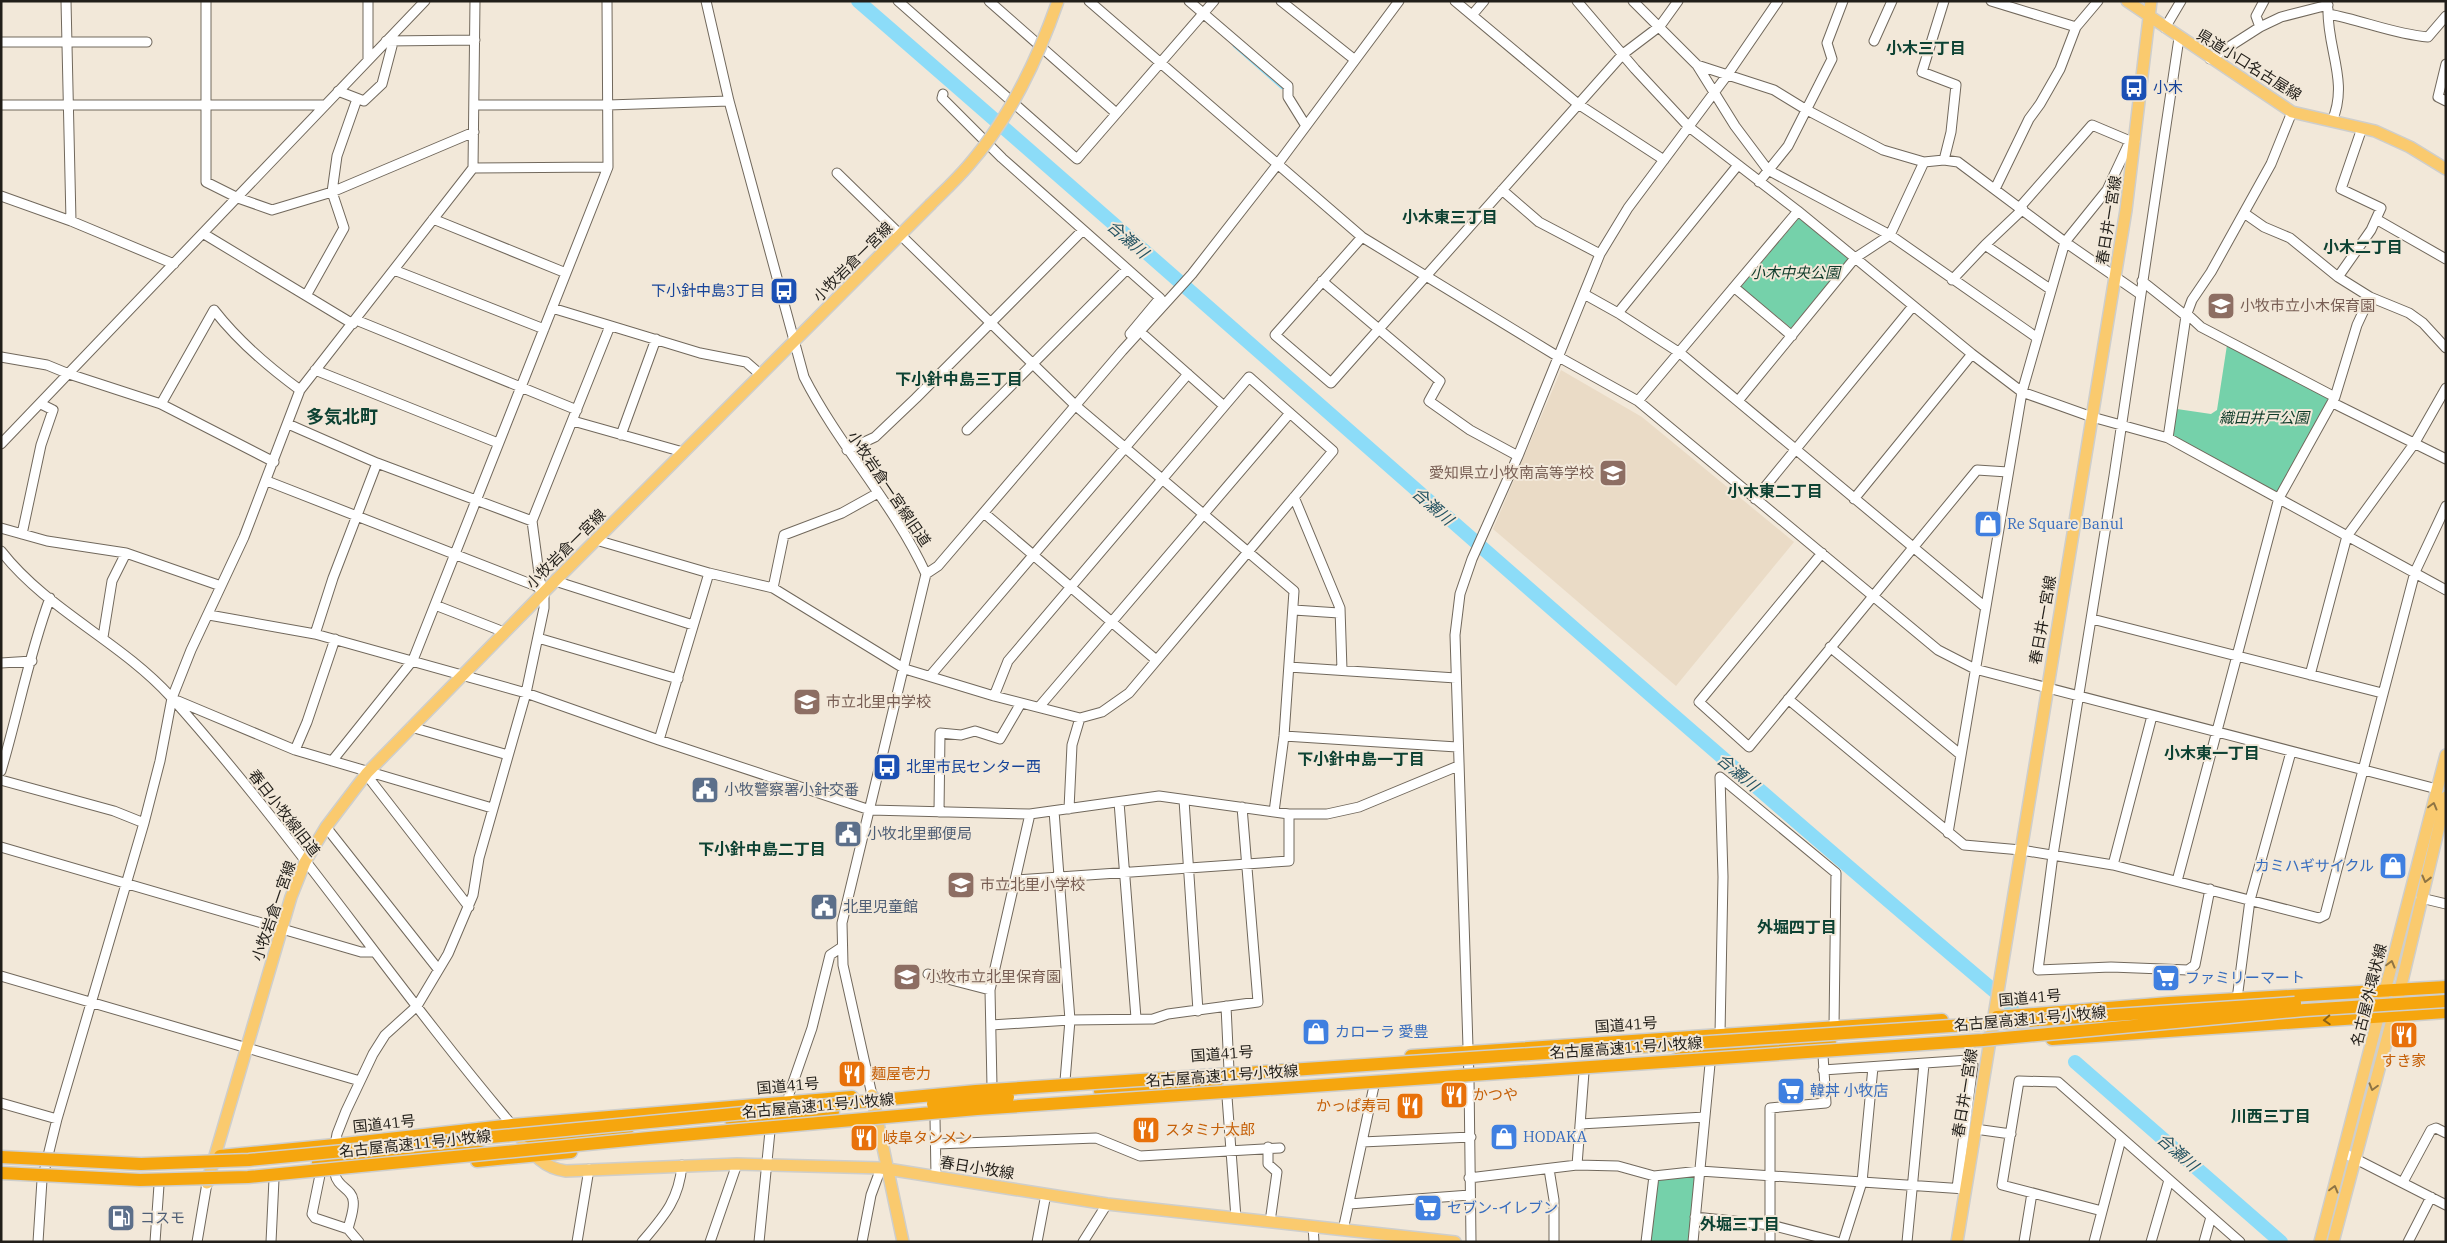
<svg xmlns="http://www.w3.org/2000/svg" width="2447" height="1243" viewBox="0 0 2447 1243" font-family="'IBM Plex Serif','Noto Sans JP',serif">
<rect width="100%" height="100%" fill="#f2e8d9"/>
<path fill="#eadbc6" d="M1561,370L1642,417L1794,542L1676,686L1493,529Z"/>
<path fill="#75d1aa" d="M1799,218L1848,259L1791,328L1741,287Z
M2227,345L2331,399L2277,493L2172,436L2177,409L2211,414L2217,410Z
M1693,1175L1696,1178L1689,1242H1649L1656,1182L1658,1179Z"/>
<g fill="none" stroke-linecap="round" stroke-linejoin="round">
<path stroke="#8cdcf8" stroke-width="2.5" d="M1234,46L1282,88"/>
<path stroke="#8cdcf8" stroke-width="14" d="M858,1C1244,335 1622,676 2012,1006
M2075,1062L2281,1242"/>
<defs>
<path id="minor" d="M66,1L71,221
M206,1V182L238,198L272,210L332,192L474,132
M368,1V60
M706,1L729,101L804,377C839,446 894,504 926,574L842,923L843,965L872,1095
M898,1L1077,159L1214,1
M989,1L1116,113
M1089,1L1362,237L1557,356L1638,401L1938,650L1975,669L2437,789
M1189,1L1288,86V97L1306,126
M1281,1L1355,60
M1455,1L1578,104L1664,160
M1577,1L1635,69L1689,127L1798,211L1972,354L2022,392L2092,417L2168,438L2446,590
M1633,1L1697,65L1735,126L1768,170L1890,235L2036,337
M1944,1L1922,72L1956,85L1951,132L1944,160
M1991,1L2076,27
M2328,9C2327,49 2349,82 2332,121
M1473,14L1484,1
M2328,14C2362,20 2393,34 2428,37L2446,16
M2260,27L2256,16L2264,1
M2165,28L2181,1
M2179,38L2114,476L2053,855L2038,970L2111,967L2188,970L2195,965L2210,889
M386,41L475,40
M1874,41L1892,1
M1,42H147
M2210,59L2260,27L2281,17L2328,5
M2446,64L2438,97L2446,101
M1697,65L1774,90L1805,109L1883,150L1924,162L1944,160L1958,162L2065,242L2140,294
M338,91L364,101L382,84L392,46L386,41
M943,94L942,98L1002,158L1160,298L1130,334
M1,105H325
M474,105H608L729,101
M473,168L608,167
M837,173L1076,406L1294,591L1284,736L1274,812
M1759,182L1788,146L1832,59L1827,43L1843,1
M1995,189L2029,119L2040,104L2060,69L2076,27L2098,1
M1502,190L1539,222L1600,254
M1,196L71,221L174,264
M2020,207L2092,125L2130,141
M2244,213L2264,227L2290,238L2338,277L2370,297L2409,313L2423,323L2446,348
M433,219L566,273
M2376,219L2446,259
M204,234L353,324
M1362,237L1275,335L1331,383L1623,54L1660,26L1678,1
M1985,245L2050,289
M394,270L544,329
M2338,277L2371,230L2381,208L2341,189L2362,128
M1952,280L1985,245L2023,209
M1322,281L1440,381L1429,401L1470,430L1518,456
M2142,281L2186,316
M1735,288L1792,336
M307,294L344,228L332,192L337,156L357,99
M1584,294L1618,313L1680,353L1985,607
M552,308L700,353L746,362L761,375
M1618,313L1738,165
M2187,314L2201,327L2335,397
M356,320L577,410
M1145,336L1224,406
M1,357L47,365L69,374L161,404L274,462
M315,370L498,443
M1638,401L1798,211
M1738,401L1855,258L1890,235L1924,162
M2333,403L2446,459
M161,404L214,310C239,342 267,366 300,390
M573,421L683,452
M288,424L377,463L532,521
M967,430L1127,269
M621,435L656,339
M2168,438L2186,316L2192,300L2211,272L2271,164L2292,112
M1,444L425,1
M847,450L875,437L916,398L1083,230
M267,481L536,586L544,592
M1294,497L1340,608L1342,670
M1755,499L1913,306
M1854,499L1972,354
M984,513L1155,659
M1,528L47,541L126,553L221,586
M22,534L41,445L53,410L41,404
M596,540L709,573L773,588L905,669L994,696L1080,718L1102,712L1129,693L1333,451L1249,377L1008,661L994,696
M1,551C47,610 120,641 171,697C293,833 394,986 512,1125
M1822,553L1699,702L1749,747L1977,470L2008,472
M926,574L938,566L1122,351L1192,274L1277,165L1399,1
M555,581L693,625
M773,588L784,535L842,513L878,493
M435,605L504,632
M1294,610L1339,613
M209,615L315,634L526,693L659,740L870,810L1030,814L1159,796L1289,814H1327L1359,807L1458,766
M2092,619L2382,693
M315,634L333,578L377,463
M103,637L112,581L126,553
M538,638L678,679
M1830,647L1961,755
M1,663L32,661
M1289,667L1456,678
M2310,675L2347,536L2414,444L2446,388
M930,676L1188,374
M1788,699L1964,845L2021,850L2113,865L2319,918L2325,915L2415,572L2446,506
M178,701L295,750L492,808
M1039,707L1290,413
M411,727L508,755
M1284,736L1457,747
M659,740L709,573
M295,750L307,722L335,639
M332,761L413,660L608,167L607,1
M1,771C18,714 29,654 50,598
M367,773L372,782L469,907
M1,780L114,811L144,823
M1184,800L1198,1011
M1119,802L1136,1018
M1069,809L1072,745L1080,718
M1054,811L1070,1020L1065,1081
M939,812L940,733L961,735L975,731L1000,739L1021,703
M326,827L438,969
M1948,833L2022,392L2065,242L2107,190L2130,141H2135
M1,847L361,952H374
M2113,865L2152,716
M1016,880L1289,861V814
M2177,881L2279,498L2335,397L2357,325L2370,297
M2421,898L2446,904
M928,974L990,990
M1,976L360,1081
M2237,999L2250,900L2291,752
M1226,1006L1229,1070
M991,1025L1070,1020L1153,1019L1168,1014L1258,1002L1242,807
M1720,1034L1723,877L1720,777L1836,873L1834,1027
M1823,1070L1969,1060L1973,1065L1957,1188
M992,1086L990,990L1030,814
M1227,1097L1236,1218
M789,1102V1094L812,1028L830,955L842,947
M1,1103L57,1119
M935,1118L936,1176
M1580,1124L1705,1117
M1975,1129L2011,1134
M1362,1142L1471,1137
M936,1144L1096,1138L1140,1156L1280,1148
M335,1145L337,1134L346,1111L373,1054L385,1035L417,1006L448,954L473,895L479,858L526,693L544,608V592L540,581L532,521L610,326
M1268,1147V1164L1277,1172L1270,1222
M2344,1153L2446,1205
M1577,1165L1584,1072
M1549,1169L1554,1200V1242
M335,1174C337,1187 352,1189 353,1200C355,1208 350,1220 348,1229
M320,1175L312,1214L315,1218L348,1229L359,1242
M1469,1178L1577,1165L1618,1166L1654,1176L1700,1171L1965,1189
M2403,1182L2431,1130L2436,1128L2446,1133
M1349,1204L1470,1195
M2102,1211L2002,1185L2019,1081L2058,1082L2240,1242
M1695,1217L1771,1225L1837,1242
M1313,1226L1314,1242
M1343,1230L1374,1086
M38,1242L42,1180L57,1119L144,823L160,761L172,698L191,650L244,537L300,390L473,168L475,1
M155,1242L159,1185
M197,1242L207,1183
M271,1242L274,1179
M577,1242L589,1169
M642,1242C664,1216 679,1200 682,1165
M710,1242L737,1164
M759,1242L770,1131
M862,1242L871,1195L881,1168
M1037,1242L1046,1194
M1083,1242L1107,1204
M1471,1242L1469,1079L1455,635L1460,594L1472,559L1518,456L1600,254L1628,208L1728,74L1778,1
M1646,1242L1654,1176
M1693,1242L1710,1064
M1770,1242V1108L1826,1103L1823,1055
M1843,1242L1862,1182L1873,1067
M1907,1242L1924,1064
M2024,1242L2032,1193
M2094,1242L2121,1139
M2151,1242L2169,1180
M2204,1242L2211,1217
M2408,1242L2431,1197"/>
<path id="major" d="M2127,1L2292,112L2375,131L2410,147L2446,169
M872,1095L903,1242
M515,1130C530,1149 540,1168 566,1171L737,1164L881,1168L1107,1204L1455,1242
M207,1183L291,897L305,862L326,827L367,773L544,592L930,205
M1957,1242L2126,210L2151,1
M2320,1242L2446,755
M2333,1242L2400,990L2446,797"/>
<path id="highway" d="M1997,1017L2169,1003L2446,987
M2052,1039L2446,1012
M1411,1056L1942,1020
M1674,1061L1688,1053L1830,1043
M1100,1091L1217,1081
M731,1120L833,1112
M524,1134L533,1139L627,1130
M220,1156L335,1145L512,1125L852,1097
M477,1161L571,1152
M318,1162L473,1149L486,1154"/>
</defs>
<use href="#minor" stroke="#71685c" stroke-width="11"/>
<use href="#major" stroke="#cececc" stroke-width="14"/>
<use href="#highway" stroke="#cececc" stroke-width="15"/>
<use href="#minor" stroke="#fff" stroke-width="9"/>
<use href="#major" stroke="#faca6e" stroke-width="11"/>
<use href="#highway" stroke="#f6a60e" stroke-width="12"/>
<defs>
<path id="major-bridge" d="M930,205C943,192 956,180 968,166C1010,118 1037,61 1058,1"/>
<path id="highway-bridge" d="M933,1104L1008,1097
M1,1157L141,1164L249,1160L976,1091L2295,1003
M1,1173L140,1180L248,1177L649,1138L977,1109L1983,1040L2305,1010L2446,1001"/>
</defs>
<use href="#major-bridge" stroke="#cececc" stroke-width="14" stroke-linecap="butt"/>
<use href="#highway-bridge" stroke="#cececc" stroke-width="15" stroke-linecap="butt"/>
<use href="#major-bridge" stroke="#faca6e" stroke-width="11"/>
<use href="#highway-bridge" stroke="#f6a60e" stroke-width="12"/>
</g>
<defs><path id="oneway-chevron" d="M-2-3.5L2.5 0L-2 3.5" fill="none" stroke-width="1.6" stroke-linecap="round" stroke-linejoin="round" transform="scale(1.25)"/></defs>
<g stroke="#8e7444">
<use href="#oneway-chevron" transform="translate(2433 806) rotate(-75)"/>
<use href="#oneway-chevron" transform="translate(2426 879) rotate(104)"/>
<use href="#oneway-chevron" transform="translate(2391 964) rotate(-75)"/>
<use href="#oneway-chevron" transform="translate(2373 1087) rotate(106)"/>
<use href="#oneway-chevron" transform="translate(2334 1189) rotate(-75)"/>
</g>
<use stroke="#8c6214" href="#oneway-chevron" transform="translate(2327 1020) rotate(177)"/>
<defs>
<symbol id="bus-square" viewBox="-11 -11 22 22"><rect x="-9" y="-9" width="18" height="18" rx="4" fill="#1a4fb4" stroke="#f2e8d9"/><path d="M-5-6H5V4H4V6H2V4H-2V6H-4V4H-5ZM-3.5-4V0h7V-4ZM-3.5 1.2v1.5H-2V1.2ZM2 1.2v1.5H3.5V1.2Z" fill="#fff"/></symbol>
<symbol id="school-square" viewBox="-11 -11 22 22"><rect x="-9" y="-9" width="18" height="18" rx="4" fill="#8d6e63" stroke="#f2e8d9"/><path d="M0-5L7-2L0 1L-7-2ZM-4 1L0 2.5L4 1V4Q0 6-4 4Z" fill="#fff"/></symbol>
<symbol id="shop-square" viewBox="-11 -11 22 22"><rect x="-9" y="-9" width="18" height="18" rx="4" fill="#3f7fe0" stroke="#f2e8d9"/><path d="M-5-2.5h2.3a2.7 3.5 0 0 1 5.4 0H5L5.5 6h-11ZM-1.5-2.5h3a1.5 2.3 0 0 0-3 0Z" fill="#fff"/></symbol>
<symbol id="civic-square" viewBox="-11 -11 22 22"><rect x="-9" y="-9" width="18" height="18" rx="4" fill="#5c6f8a" stroke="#f2e8d9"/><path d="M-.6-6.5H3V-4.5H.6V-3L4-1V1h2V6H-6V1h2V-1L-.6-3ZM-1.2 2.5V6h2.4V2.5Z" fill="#fff"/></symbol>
<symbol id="supermarket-square" viewBox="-11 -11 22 22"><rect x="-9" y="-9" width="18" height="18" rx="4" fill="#3f7fe0" stroke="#f2e8d9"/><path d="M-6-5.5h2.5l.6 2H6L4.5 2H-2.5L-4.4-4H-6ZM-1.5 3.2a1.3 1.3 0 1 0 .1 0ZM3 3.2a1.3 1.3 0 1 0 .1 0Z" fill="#fff"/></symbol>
<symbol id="restaurant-square" viewBox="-11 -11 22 22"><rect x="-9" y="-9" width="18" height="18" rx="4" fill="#e8710a" stroke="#f2e8d9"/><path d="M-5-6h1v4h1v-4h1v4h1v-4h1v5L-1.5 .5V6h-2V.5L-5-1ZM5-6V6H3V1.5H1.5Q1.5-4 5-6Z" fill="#fff"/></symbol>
<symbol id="fuel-square" viewBox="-11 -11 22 22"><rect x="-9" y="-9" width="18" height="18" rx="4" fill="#5c6f8a" stroke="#f2e8d9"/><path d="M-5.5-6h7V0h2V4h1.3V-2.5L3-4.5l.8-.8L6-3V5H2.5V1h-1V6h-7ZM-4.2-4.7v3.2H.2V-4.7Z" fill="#fff"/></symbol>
</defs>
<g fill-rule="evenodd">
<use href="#bus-square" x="2118" y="72" width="32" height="32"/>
<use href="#bus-square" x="768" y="275" width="32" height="32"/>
<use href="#school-square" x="2205" y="290" width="32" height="32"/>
<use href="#school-square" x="1597" y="457" width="32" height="32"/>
<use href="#shop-square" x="1972" y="508" width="32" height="32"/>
<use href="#school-square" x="791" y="686" width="32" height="32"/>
<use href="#bus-square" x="871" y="751" width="32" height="32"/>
<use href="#civic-square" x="689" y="774" width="32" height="32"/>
<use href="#civic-square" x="832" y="818" width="32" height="32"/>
<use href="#shop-square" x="2377" y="850" width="32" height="32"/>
<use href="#school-square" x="945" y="869" width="32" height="32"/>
<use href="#civic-square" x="808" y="891" width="32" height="32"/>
<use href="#school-square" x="891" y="961" width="32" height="32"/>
<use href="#supermarket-square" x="2150" y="962" width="32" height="32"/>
<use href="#shop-square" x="1300" y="1016" width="32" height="32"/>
<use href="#restaurant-square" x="2388" y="1019" width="32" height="32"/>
<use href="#restaurant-square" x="836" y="1058" width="32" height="32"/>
<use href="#supermarket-square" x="1775" y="1075" width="32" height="32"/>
<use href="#restaurant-square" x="1438" y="1079" width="32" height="32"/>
<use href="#restaurant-square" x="1394" y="1090" width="32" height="32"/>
<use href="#restaurant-square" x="1130" y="1114" width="32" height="32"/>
<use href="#shop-square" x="1488" y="1121" width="32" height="32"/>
<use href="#restaurant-square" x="848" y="1122" width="32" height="32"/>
<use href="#supermarket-square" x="1412" y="1192" width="32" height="32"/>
<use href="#fuel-square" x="105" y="1202" width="32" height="32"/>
</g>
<g text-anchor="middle" stroke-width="4" stroke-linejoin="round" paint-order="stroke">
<g font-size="15" fill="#211e19" stroke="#f2e8d9">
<text transform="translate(2249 65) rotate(32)" y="5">県道小口名古屋線</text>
<text transform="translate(2109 220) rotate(-81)" y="5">春日井一宮線</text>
<text transform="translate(853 262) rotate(-45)" y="5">小牧岩倉一宮線</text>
<text transform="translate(889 489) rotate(56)" y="5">小牧岩倉一宮線旧道</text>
<text transform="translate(566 549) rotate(-45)" y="5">小牧岩倉一宮線</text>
<text transform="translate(2043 620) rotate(-80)" y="5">春日井一宮線</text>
<text transform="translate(284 813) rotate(52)" y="5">春日小牧線旧道</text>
<text transform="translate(274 911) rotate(-71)" y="5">小牧岩倉一宮線</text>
<text transform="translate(2369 995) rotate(-76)" y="5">名古屋外環状線</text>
<text transform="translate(2030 998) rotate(-5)" y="5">国道41号</text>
<text transform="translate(2030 1019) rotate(-5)" y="5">名古屋高速11号小牧線</text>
<text transform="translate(1626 1025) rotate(-4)" y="5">国道41号</text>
<text transform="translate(1626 1048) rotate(-4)" y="5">名古屋高速11号小牧線</text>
<text transform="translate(1222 1054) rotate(-4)" y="5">国道41号</text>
<text transform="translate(1222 1076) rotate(-4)" y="5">名古屋高速11号小牧線</text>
<text transform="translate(788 1086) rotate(-5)" y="5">国道41号</text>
<text transform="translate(1965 1093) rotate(-81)" y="5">春日井一宮線</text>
<text transform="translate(818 1106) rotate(-5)" y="5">名古屋高速11号小牧線</text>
<text transform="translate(384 1124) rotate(-6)" y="5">国道41号</text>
<text transform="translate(415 1144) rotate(-6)" y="5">名古屋高速11号小牧線</text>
<text transform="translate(977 1168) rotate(9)" y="5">春日小牧線</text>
</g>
<g font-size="15" fill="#164399" stroke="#f2e8d9" text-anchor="start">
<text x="2153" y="93">小木</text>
<text x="765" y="296" text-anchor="end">下小針中島3丁目</text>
<text x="906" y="772">北里市民センター西</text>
</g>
<g font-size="15" font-style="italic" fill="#0f3b2a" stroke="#f2e8d9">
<text x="1795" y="278">小木中央公園</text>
<text x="2264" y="423">織田井戸公園</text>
</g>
<g font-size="15" fill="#785e54" stroke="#f2e8d9" text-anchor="start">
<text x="2240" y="311">小牧市立小木保育園</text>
<text x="1594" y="478" text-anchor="end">愛知県立小牧南高等学校</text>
<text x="826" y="707">市立北里中学校</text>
<text x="980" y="890">市立北里小学校</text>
<text x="926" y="982">小牧市立北里保育園</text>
</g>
<g font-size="15" fill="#366cbe" stroke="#f2e8d9" text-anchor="start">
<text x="2007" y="529">Re Square Banul</text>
<text x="2374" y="871" text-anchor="end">カミハギサイクル</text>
<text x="2185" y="983">ファミリーマート</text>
<text x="1335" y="1037">カローラ 愛豊</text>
<text x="1810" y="1096">韓丼 小牧店</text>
<text x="1523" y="1142">HODAKA</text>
<text x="1447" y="1213">セブン-イレブン</text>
</g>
<g font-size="15" fill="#4e5e75" stroke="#f2e8d9" text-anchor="start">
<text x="724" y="795">小牧警察署小針交番</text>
<text x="867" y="839">小牧北里郵便局</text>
<text x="843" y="912">北里児童館</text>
<text x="140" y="1223">コスモ</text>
</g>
<g font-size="15" fill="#c56008" stroke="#f2e8d9" text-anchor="start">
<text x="2404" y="1066" text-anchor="middle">すき家</text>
<text x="871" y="1079">麺屋壱力</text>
<text x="1473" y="1100">かつや</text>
<text x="1391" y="1111" text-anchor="end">かっぱ寿司</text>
<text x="1165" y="1135">スタミナ太郎</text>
<text x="883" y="1143">岐阜タンメン</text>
</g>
<g font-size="16" font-weight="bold" fill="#0d4233" stroke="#f2e8d9">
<text x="1926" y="54">小木三丁目</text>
<text x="1450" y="223">小木東三丁目</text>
<text x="2363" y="253">小木二丁目</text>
<text x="959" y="385">下小針中島三丁目</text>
<text x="1775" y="497">小木東二丁目</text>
<text x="2212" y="759">小木東一丁目</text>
<text x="1361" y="765">下小針中島一丁目</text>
<text x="762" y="855">下小針中島二丁目</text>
<text x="1797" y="933">外堀四丁目</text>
<text x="2271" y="1122">川西三丁目</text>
<text x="1740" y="1230">外堀三丁目</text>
</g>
<g font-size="16" font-style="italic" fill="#255362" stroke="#f2e8d9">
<text transform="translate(1128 239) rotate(41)" y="6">合瀬川</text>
<text transform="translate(1433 506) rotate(41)" y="6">合瀬川</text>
<text transform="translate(1738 772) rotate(40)" y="6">合瀬川</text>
<text transform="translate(2178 1152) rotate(41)" y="6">合瀬川</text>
</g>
<g font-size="18" font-weight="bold" fill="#0d4233" stroke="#f2e8d9">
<text x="342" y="423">多気北町</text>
</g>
</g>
<rect width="2447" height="1243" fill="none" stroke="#211e19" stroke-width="5"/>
</svg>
